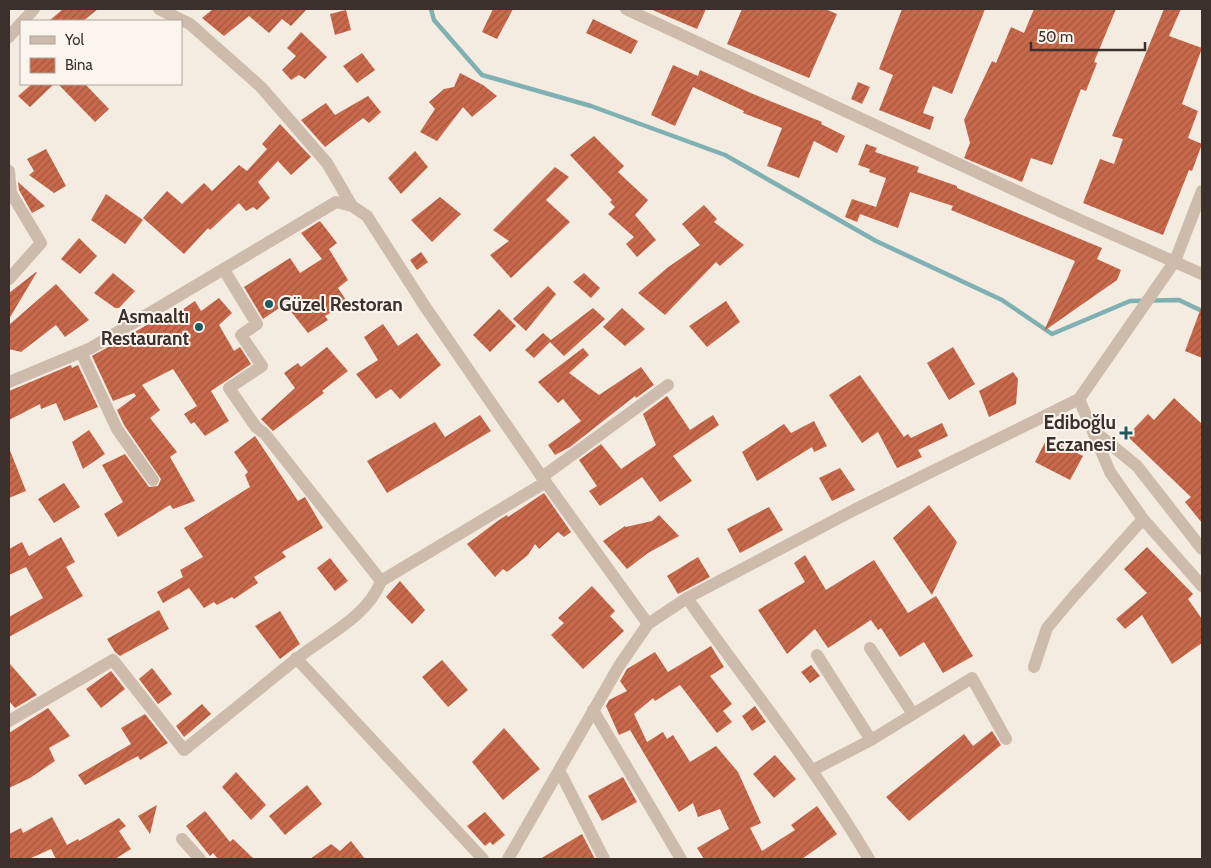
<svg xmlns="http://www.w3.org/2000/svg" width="1211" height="868" viewBox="0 0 1211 868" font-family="Cabin,sans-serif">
<defs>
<pattern id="building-hatch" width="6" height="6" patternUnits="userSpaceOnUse" patternTransform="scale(1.25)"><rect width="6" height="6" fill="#c8694b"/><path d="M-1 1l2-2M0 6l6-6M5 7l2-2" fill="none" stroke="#a4573f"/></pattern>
</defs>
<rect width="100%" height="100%" fill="#f4ebe1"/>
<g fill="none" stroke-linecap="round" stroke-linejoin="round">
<path stroke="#7fb0b2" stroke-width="4.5" d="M431,9L434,20L482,75L591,106L725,155L876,241L1002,300L1052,334L1130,301L1179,300L1202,311"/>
</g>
<path fill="url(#building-hatch)" d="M63,9H98L83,21H49Z
M213,9H307L291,26L282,19L269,33L249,16L224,36L202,18Z
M493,9H513L497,39L482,32Z
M650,9H706L697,29Z
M742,9H825L837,14L809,78L727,44Z
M902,9H985L952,94L933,86L923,113L934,117L930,130L879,110L893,75L879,69Z
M1034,9H1116L1094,62L1097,63L1086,91L1081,89L1052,165L1031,158L1022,182L964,158L970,143L964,120L992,61L996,63L1011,27L1024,33Z
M1164,9H1181L1169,36L1202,48L1182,104L1198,111L1188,138L1202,144L1192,171L1189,170L1163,235L1083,203L1100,159L1114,164L1123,139L1112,136Z
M346,10L351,30L335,35L330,14Z
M593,19L638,41L631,54L586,33Z
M301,32L327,57L305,79L299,75L291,80L282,70L296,56L287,48Z
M362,53L375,70L357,83L343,66Z
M673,65L698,76L700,70L753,94L822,122L821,124L845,136L837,153L814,141L799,178L767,166L782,128L743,113L744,111L693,87L675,126L651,115Z
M460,73L483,85L497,96L472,117L463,107L437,141L420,132L435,109L429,102L444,89L454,87Z
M858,82L870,87L862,104L851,99Z
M32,84H54L30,107L18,96Z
M58,84H85L109,109L95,122Z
M368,96L381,112L369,123L363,118L325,147L301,120L326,103L335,115Z
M280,124L311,157L291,175L278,161L258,182L270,198L257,210L253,207L246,211L239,203L210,230L208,228L184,254L143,218L167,191L182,204L204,183L212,191L239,165L247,171L267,149L262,144Z
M594,136L624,166L618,172L648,200L635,215L656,240L637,257L626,244L634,237L608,214L615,207L610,202L612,200L570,155Z
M866,144L877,148L875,152L919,167L917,172L957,186V188L1102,248L1097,259L1121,270L1117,280L1044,331L1075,261L951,210L953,206L910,192L898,228L860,214L857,222L845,217L852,199L876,207L886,178L869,172L870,169L858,165Z
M46,149L66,186L54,193L29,175L34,171L27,159Z
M415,151L428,167L401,194L388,178Z
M555,167L569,177L546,200L570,222L511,278L490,255L509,241L493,230Z
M18,182L45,206L32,213L19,190Z
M106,194L143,220L125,244L91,220Z
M440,197L461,214L432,242L411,220Z
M704,205L717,219L714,222L744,245L720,266L716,262L665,315L638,293L667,268L700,245L682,224Z
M320,221L337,243L329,249L348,280L338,288L348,303L325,316L328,320L308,333L285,304L263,319L244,287L290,258L300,273L322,259L301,233Z
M79,238L97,256L80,274L61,259Z
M421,252L428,262L417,270L410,260Z
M36,272H37L9,319V293Z
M113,273L135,291L119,308H115L94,293Z
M584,273L600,288L591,298L573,282Z
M56,284L89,320L65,337L56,325L21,352L9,349V325Z
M548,286L556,294L526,331L513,319Z
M219,298L232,313L219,325L234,351L240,347L251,364L211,391L229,421L205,436L194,422L191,424L184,414L197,406L173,369L142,385L160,410L150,418L177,452L170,457L195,501L173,509L170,505L118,537L104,514L123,502L102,465L125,454L149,487L158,486L161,479L124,425L117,410L136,396L134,393L113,401L92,356L170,312L173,316L195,301L201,311Z
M726,301L740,322L707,347L689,326Z
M593,308L605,319L564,356L550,342L534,358L525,350L543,333L551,340Z
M622,308L645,329L625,346L603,327Z
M1201,308L1202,309V358L1185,351Z
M499,309L516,326L490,352L473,335Z
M383,324L398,346L417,333L441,365L400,399L391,389L376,399L356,374L378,360L364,337Z
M327,347L348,371L322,391L324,393L273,431L261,419L295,388L284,373L298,363L301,367Z
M953,347L975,384L949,400L927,363Z
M583,348L589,355L569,373L599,395L641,367L654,385L636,398L635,396L570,447L555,455L548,445L581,421L563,399L558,403L538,382Z
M71,365L72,368L78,365L98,407L64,421L56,403L41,409L40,404L9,420V391Z
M1013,372L1018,379L1016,404L989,417L979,391Z
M860,375L904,437L908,434L911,438L942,423L948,436L918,450L922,457L897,468L878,432L862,443L829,395Z
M667,396L690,430L713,415L719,425L673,456L692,481L660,502L642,477L600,506L589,491L597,486L579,460L601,444L621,469L656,445L643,414Z
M1174,398L1202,424V523L1185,502L1191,497L1127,436L1148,414L1154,420Z
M480,415L491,431L387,493L367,461L435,422L445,437Z
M814,421L827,446L814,452L812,447L757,481L742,452L784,424L791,433Z
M89,430L105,454L83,469L72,442Z
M255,436L298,501L305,497L323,528L282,552L286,557L254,577L258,583L234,599L232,597L217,605L214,602L204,608L189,588L163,603L157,592L183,577L180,570L203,557L184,528L250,487L245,475L248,472L234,452Z
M1047,438L1083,456L1070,480L1035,462Z
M9,448L26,491L9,498Z
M840,468L855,490L832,501L819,478Z
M64,483L80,507L54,523L38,499Z
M544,493L571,532L564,537L558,532L539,549L535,544L528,555L507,572L503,569L495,577L467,544L499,520L507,515L508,517Z
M929,505L957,542L932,595L893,538Z
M769,507L783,530L740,553L727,529Z
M659,515L679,536L648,553L627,569L603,541L625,526L626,527L652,521Z
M61,537L75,562L66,567L83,596L9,637V617L43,598L26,567L9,575V549L22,542L29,556Z
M1147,547L1193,594L1188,599L1202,619V643L1172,664L1142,615L1125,629L1116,619L1147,593L1124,569Z
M805,555L826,590L874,560L908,613L936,596L973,656L943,673L924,642L900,657L881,628L878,630L871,620L828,648L815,629L787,654L758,610L805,582L794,563Z
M698,557L710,577L678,594L667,576Z
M330,558L348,581L335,591L317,568Z
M400,581L425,610L412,624L386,597Z
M592,586L615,611L610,616L624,631L583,669L551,635L564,623L558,618Z
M159,610L169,629L120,656L115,652L107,639Z
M280,611L300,644L280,659L255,626Z
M711,646L724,667L710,676L732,704L723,711L732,722L717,733L680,685L655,701L653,698L634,714L647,742L663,732L667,739L673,735L690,762L716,746L738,772L761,823L750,828L762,851L795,830L791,825L817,806L837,834L802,859H704L697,848L729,829L720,809L698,817L693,803L679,812L630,730L619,735L606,706L609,700L627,691L620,681L627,669L655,652L668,672Z
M442,660L468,690L448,707L422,677Z
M9,663L37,695L15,708L9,701Z
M811,665L820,676L810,683L801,672Z
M152,668L172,694L158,704L139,679Z
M111,671L125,689L101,708L86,689Z
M202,704L211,714L184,737L176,726Z
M755,706L766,722L752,731L742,716Z
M48,708L70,736L49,748L55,761L30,778L9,788V733Z
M145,714L168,743L140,760L138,756L85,785L78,775L131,744L121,728Z
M504,728L540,769L503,800L472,762Z
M992,731L1001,745L909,821L886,797L964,734L973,746Z
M775,755L796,779L774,798L753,774Z
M236,772L266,805L251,820L222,787Z
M623,777L637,802L602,821L588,796Z
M307,785L322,804L285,835L269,816Z
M157,805L150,834L138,816Z
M205,811L230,842L233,839L254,859H218L213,853L210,856L186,826Z
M485,812L505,835L493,845L490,842L485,846L467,826Z
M52,817L67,845L78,839L79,841L119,818L126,826L119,831L131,849L115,859H56L51,849L29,859H9V834L21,828L23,833Z
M582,834L595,859H540Z
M351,841L365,859H310L331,844L340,851Z"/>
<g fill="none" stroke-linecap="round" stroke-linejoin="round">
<path stroke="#cdbbac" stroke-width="12" d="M159,9L190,24L261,87L327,163L352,206
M626,9L1062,212L1202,274
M23,21L34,9
M9,37L21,23
M9,171L11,193L41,243L9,279
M224,270L257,324L241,335L262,366L229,388L256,427L265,434L381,581
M81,352L117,429L153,480
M9,382L91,348L336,202L352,206L367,216L424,305L542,477L648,624
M1079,399L1110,472L1143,519L1202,586
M1094,431L1137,466L1202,549
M542,477L668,385
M687,598C748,685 815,767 869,859
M870,648L913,714
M817,655L871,740
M296,658L483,859
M1034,667L1047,628L1073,597L1143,519
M593,710L681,859
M9,721L113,660L184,750C221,720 258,690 295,660C323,637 368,617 381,581L546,482
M559,770L604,859
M813,770L871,740L972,678L1006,739
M182,839L200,859
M508,859L619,666L648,624L687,598L854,510L1079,399L1175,261L1202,191"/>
</g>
<g fill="#1f5a5e" stroke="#fbf5ee" stroke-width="2">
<circle cx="269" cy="304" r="5"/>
<circle cx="199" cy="327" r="5"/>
<path d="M1123.5 425.5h5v5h5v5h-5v5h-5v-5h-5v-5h5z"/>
</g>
<g text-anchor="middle" stroke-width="4" stroke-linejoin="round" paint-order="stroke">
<g font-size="19" font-weight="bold" fill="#3b302b" stroke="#fbf5ee" text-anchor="end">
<text x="279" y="311" text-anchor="start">Güzel Restoran</text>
<text x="189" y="323">Asmaaltı<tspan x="189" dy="22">Restaurant</tspan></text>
<text x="1116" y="429">Ediboğlu<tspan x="1116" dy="22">Eczanesi</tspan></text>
</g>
</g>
<rect width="1211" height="868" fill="none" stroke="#3b302b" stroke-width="20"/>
<rect x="20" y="20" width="162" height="65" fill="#fbf5ee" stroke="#aea6a0"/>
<rect x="30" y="36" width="25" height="8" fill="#cdbbac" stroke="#aea6a0"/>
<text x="65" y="45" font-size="15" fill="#3b302b">Yol</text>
<rect x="30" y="58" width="25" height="15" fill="url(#building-hatch)" stroke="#aea6a0"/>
<text x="65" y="70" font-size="15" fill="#3b302b">Bina</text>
<path d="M1031 42v8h114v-8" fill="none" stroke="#3b302b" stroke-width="2.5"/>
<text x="1038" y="42" font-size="15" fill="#3b302b" stroke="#fbf5ee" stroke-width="4" paint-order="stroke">50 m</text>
</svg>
